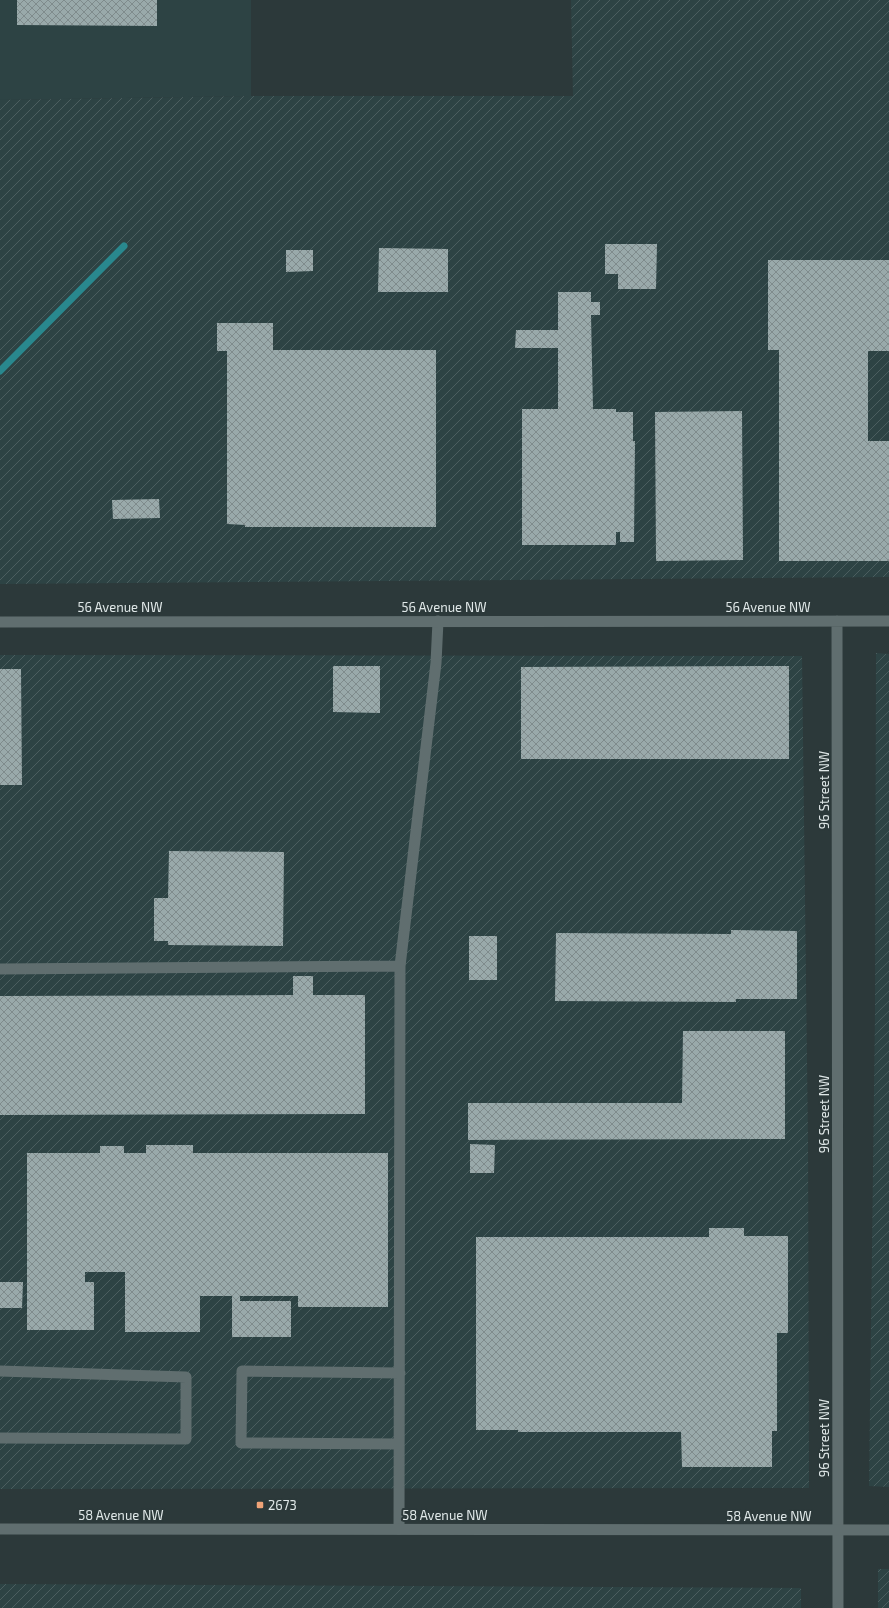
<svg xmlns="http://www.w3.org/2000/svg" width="889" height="1608" viewBox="0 0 889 1608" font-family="'Exo 2',sans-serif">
<defs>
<pattern id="industrial-furrows" width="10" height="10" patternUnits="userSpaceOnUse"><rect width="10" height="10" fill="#2d4344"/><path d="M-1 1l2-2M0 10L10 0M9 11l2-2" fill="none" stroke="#4b5e5f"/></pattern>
<pattern id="building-cross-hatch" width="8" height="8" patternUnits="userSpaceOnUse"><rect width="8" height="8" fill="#99a9aa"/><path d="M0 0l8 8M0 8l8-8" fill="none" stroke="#7f8b8c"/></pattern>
</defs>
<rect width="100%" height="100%" fill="#2c393a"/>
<path fill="#2d4344" d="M0,0H251V96L0,100Z"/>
<path fill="url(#industrial-furrows)" d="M571,0H889V577L0,584V100L251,96H573Z
M876,653L889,654V1487L869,1486L875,1012Z
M0,655L802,656L808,1142L809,1488L0,1489Z
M878,1569H889V1608H878Z
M0,1584L801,1588V1608H0Z"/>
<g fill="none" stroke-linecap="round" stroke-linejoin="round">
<path stroke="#29888e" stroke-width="7" d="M0,371L124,246"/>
</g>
<path fill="url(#building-cross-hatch)" d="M17,0H157V26L17,25Z
M605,244H657L656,289H618V274H605Z
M379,248L448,249V292H378Z
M286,250H313V271L286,272Z
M768,260H889V351H868V441H889V561H779V350H768Z
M558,292H591V302H600V315H591L593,409H616V412H633V441H635L634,542H620V532H616V545H522V409H558V348H515L516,330H558Z
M217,323H273V350H436V527H245V525L227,524V351H217Z
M742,411L743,560L656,561L655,412Z
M159,499L160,518L113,519L112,500Z
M333,666H380V713L333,712Z
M789,666V759H521V667Z
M0,669H21L22,785H0Z
M169,851L284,852L283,946L168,945V941H154V898H168Z
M731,930L797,931V999H736V1002L555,1001L556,933L731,934Z
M469,936H497V980H469Z
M293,976H313V995H365V1114L0,1115V996L293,995Z
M683,1031H785V1139L468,1140V1103H682Z
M470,1144L495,1145L494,1173H470Z
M146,1145H193V1153H388V1307H298V1296H240V1301H291V1337H232V1296H200V1332H125V1272H85V1282H94V1330H27V1153H100V1146H124V1153H146Z
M709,1228H744V1236H788V1333H777V1431H772V1467H682L681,1432H518V1430H476V1237H709Z
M0,1282H23L22,1308H0Z"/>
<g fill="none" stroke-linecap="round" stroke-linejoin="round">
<path stroke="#606e6f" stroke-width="11" d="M400,966L436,663L438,621
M0,969L400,966L399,1529
M0,1371L186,1377V1439L0,1438
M399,1444L241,1443L242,1371L400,1373"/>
<path stroke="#606e6f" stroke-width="11" d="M837,621L838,1608
M0,622L889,621"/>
<path stroke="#606e6f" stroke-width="11" d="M0,1529L889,1530"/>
</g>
<rect fill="#efa377" stroke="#2c393a" stroke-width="1.5" x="256" y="1501" width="8" height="8" rx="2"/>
<g text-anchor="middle" stroke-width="4" stroke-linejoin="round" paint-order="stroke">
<g font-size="13" fill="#e0e8e8" stroke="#2c393a">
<text x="120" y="612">56 Avenue NW</text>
<text x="444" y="612">56 Avenue NW</text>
<text x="768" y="612">56 Avenue NW</text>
<text transform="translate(824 790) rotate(-90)" y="5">96 Street NW</text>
<text transform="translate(824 1114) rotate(-90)" y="5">96 Street NW</text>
<text transform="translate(824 1438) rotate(-90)" y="5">96 Street NW</text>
<text x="121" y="1520">58 Avenue NW</text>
<text x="445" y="1520">58 Avenue NW</text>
<text x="769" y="1521">58 Avenue NW</text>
</g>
<g font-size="13" fill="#e0e8e8" stroke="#2c393a" text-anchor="start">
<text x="268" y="1510">2673</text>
</g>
</g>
</svg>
